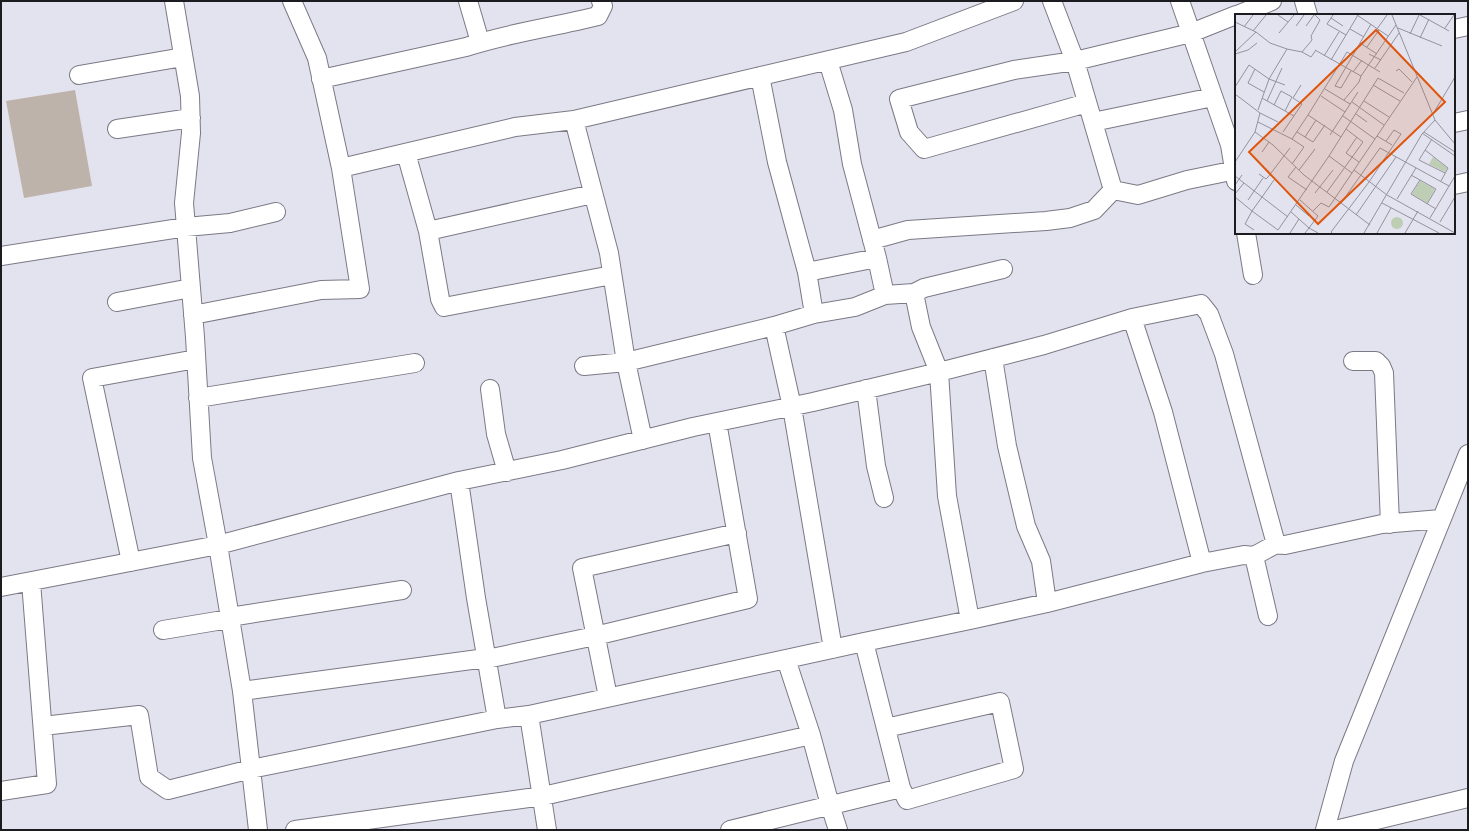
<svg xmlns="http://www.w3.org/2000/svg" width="1469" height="831" viewBox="0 0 1469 831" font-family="Mulish,sans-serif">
<rect width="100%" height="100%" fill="#e3e2ef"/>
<path fill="#beb3aa" d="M75,90L92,186L24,198L6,101Z"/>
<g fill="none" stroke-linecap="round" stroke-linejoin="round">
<defs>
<path id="minor" d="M174,1L190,96L191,133L184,203L195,337L202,458L218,545L242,691L258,830
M292,1L317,58L341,168L515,127L574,120L609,253L626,362L643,440
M468,1L480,42
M1052,1L1075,61L1113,190
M1180,1L1230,145L1236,181
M1304,1L1308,15
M1237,15L1272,1
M1454,29L1468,26
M828,61L843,110L852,164L877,258L885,295
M79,75L183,57
M760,76L777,162L807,272L814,314
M321,79L466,47C508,33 554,27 598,16L603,6L601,1
M1087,103L924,149L909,132L899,99L1014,70L1075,61L1191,33L1236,15
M574,120L906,42L1014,1
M1093,122L1213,97
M1454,123L1468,120
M117,129L191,118
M406,153L428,231L440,299L444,307L612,275
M1454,185L1468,182
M1113,190L1138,195L1187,180L1236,170
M428,231L593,194
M1246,233L1253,275
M872,240L908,230L1046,221L1070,218L1094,210L1113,190
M1,256L186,227L230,223L276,212
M807,272L877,258
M914,293L921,327L939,372L947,496L970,620
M117,302L191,288
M193,315L321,290L360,289L341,168
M1132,318L1163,412L1202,563
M774,326L792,407L833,649
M993,358L1007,446L1026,526L1041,561L1047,603
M1353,361H1376L1381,366L1384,373L1390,524
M584,366L626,362L774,326L814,314L855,307L885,295L914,293L924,288L1003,269
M490,389L496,434L507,472
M866,389L876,466L884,498
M198,398L415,363
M1254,556L1268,616
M131,562L92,378L196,359
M1,587L218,545L459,481
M163,630L229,619L230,617L402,590
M864,642L970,620L1047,603L1202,563L1244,555L1254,556L1276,544L1285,545L1382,524L1441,519
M786,659L811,735
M242,691L486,658L487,659L595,636L748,599L717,422
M608,697L582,568L737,533
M529,715L864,642L901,788L907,800L1014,769L1000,702L886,728
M43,726L139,715L149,777L168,790L251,769L497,719
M1,791L47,784L31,582
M295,830L543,796L811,735L830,805L838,830
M547,830L529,715L497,719L476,598L459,481L562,460L693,427L813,402L939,372L1044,345L1132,318L1201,304L1209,314L1224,354L1276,544
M730,830L901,788
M1325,830L1344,761L1468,454
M1335,830L1468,798"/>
</defs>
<use href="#minor" stroke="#7b7985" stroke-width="20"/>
<use href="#minor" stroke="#fff" stroke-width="18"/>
</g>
<g transform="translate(1235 14)">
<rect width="220" height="220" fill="#e3e2ef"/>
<path d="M198,143L212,154L210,158L194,150ZM185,167L200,175L192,189L177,180ZM156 209a6 6 0 1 1 12 0a6 6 0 1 1-12 0Z" fill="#bdceb4"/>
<path fill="none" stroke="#93929c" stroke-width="1" d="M43,1L53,8M98,1L92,10L111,21M122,1L153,22M185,1L214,17M96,4L108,12M0,8L21,18L0,38M61,12L69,1M71,12L79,1M9,13L18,1M163,14L207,32M210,14L219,1M115,15L129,23M142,15L152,1M18,17L31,1M21,18L35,29L52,35L34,65L23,96M44,19L59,1M175,20L184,1M185,24L194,5M125,29L142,40M132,33L144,16M52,35L67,38L77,26L76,22L85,6L80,1M80,36L126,62M67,38L76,43L81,36M0,40L13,36L22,29M134,40L146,46M89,42L104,18M96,46L123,1M140,54L164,19M20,55L13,69L29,78M116,57L106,74L100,72L136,10M161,57L164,55L177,68M118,58L127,46M138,71L165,87M0,73L14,51L34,65L50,71M90,75L115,90M169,79L143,64L94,142L117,159L119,156L152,181L220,219M0,80L25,99L20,118L0,148M86,82L110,98M27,84L59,102M109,86L124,68L126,62L161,11M32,87L47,54M129,87L154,103M117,88L149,111M39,91L46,77L57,83M50,97L57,83M25,99L43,108M121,100L132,108M198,100L220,63M73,101L112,38L145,58M108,102L140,125M200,106L220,130M23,108L57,125L73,101L106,123M20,118L38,131L69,161L135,211M48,118L67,90L58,84L66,71M62,118L78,128L90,111M189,118L220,138M187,119L220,142M95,121L123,78M142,122L182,63M70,123L81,106M122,123L111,139L124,148M197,125L184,146L210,159M190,136L213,154L206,167M27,138L34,128M57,150L69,133L57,125M61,153L53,163L72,176M64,156L80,135M119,156L142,122L157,131M24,160L31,165L33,163L55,134M176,161L201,175L192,190M0,162L27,183L17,197L43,216L94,142M39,166L27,183L53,203M185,166L176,180L201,195M0,171L7,161M92,178L128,128L111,115M80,179L98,156M0,180L9,169M0,183L17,197L10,210L19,216M162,185L181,154M13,186L28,164M65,186L83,202L74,214L83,219M106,189L145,134L214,172M147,189L204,219M61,191L74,202M78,197L86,189L94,193L117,159M56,198L74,214L70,219M121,201L161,143M195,204L220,162M205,208L220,183M55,219L64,205M97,219L96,218L134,168L166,120L159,116L151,127M129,219L187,120L200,106L157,1M142,219L156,194M170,219L183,197"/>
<path fill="#de560d" fill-opacity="0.15" stroke="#de560d" stroke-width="2" d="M141,16L210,88L83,210L14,138Z"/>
<rect width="220" height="220" fill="none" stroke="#1c1b20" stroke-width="2"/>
</g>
<rect width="1469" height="831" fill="none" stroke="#1c1b20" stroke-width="4"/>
</svg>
